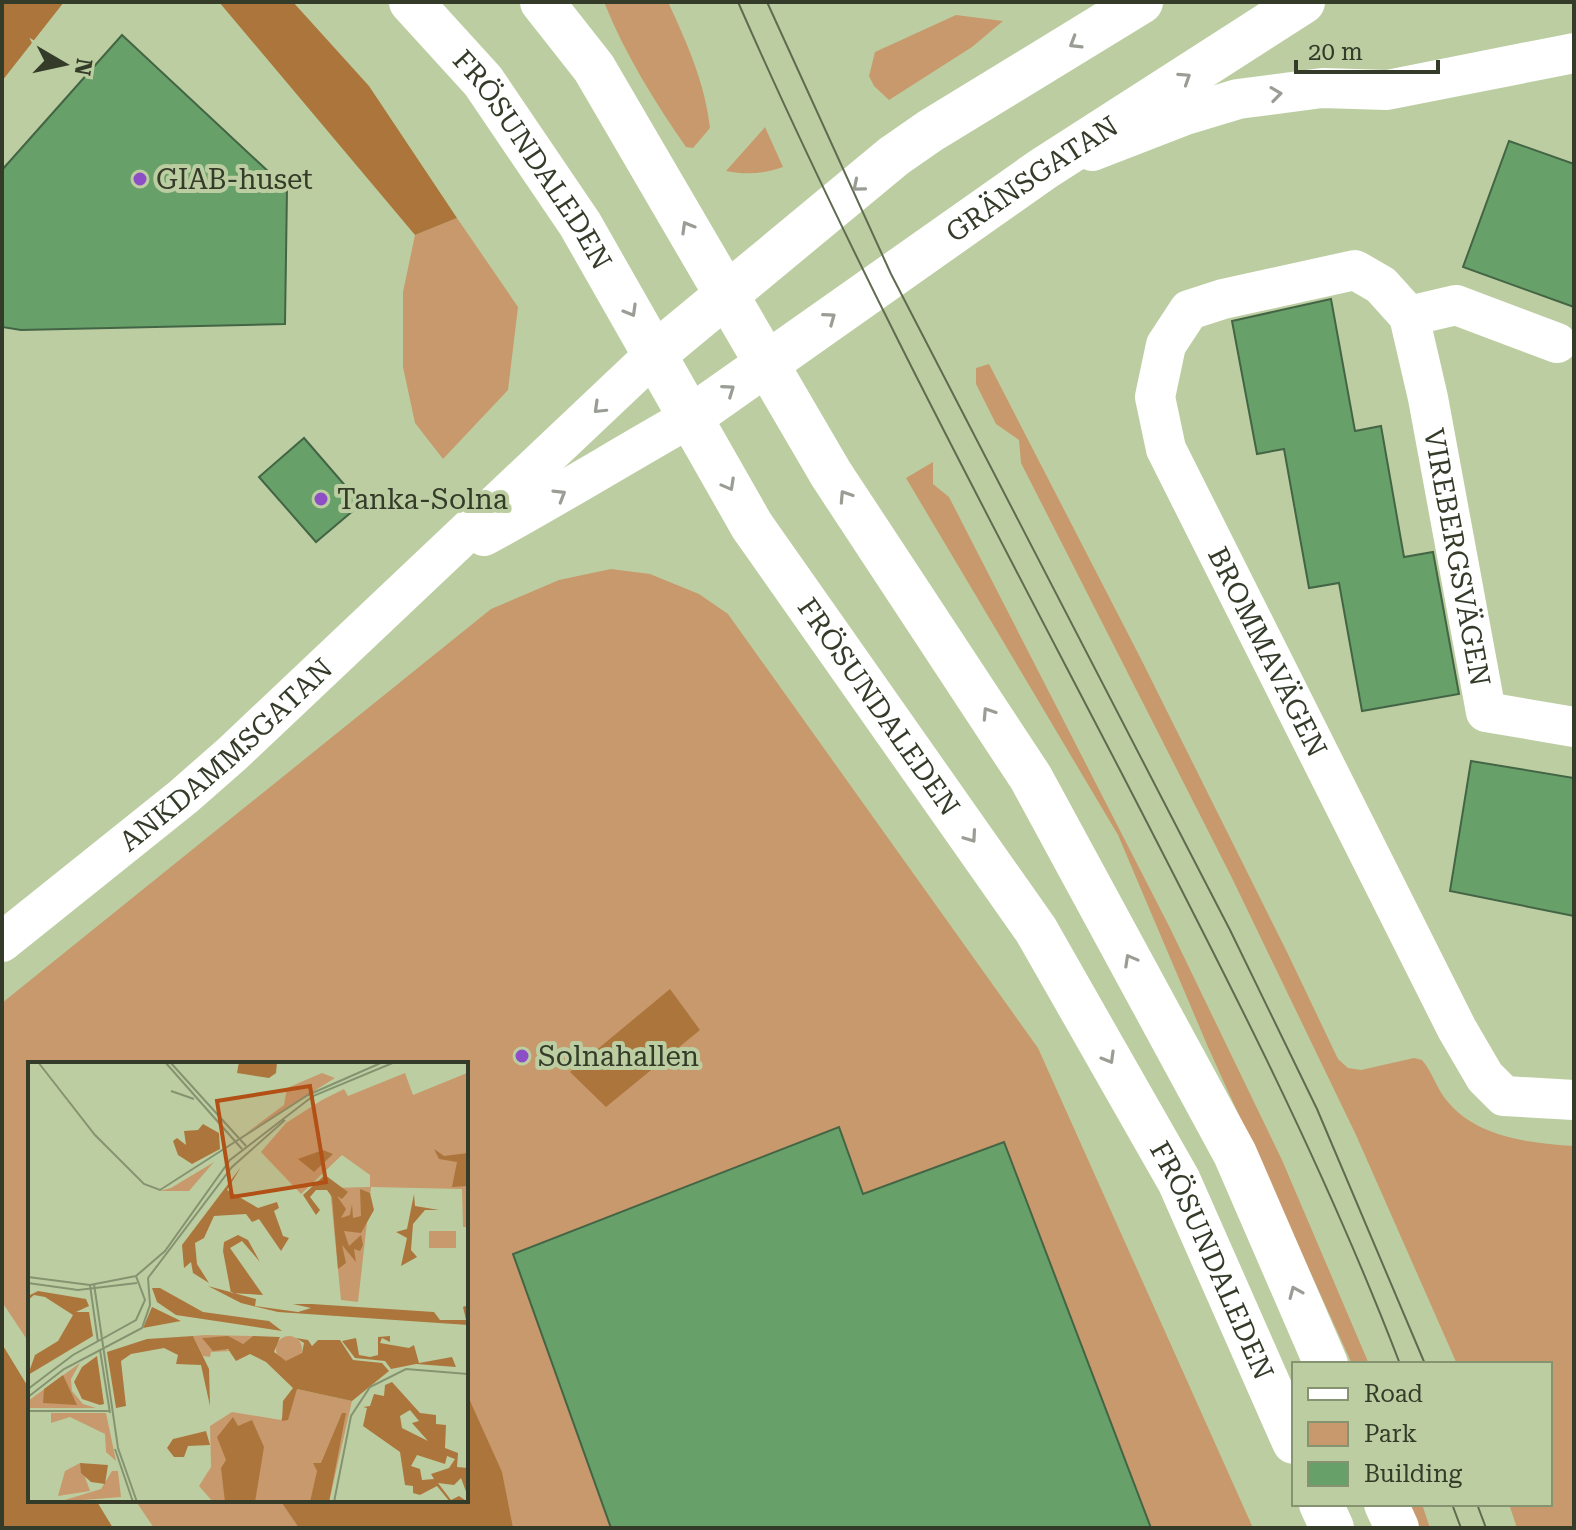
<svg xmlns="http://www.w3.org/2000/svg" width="1576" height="1530" viewBox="0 0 1576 1530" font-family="'Roboto Serif',serif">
<rect width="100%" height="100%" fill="#bccea1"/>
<path fill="#c8996c" d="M604,2H668C687,43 705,83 710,128L693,148L686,147C654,101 625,54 604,2Z
M956,15L1003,21L972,47L889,100L874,86L869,76L875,52Z
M765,127L783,167C762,174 747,175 726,171Z
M457,218L518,307L508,390L443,459L415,423L403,367V292L415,235Z
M989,364L1141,659L1287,952L1338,1059L1348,1068L1361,1070L1414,1058L1422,1060C1433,1073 1437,1090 1448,1102C1478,1138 1531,1143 1574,1146V1528H1517L1509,1504H1550V1364H1457L1356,1135L1231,876L1021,463L1019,440L996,424L976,384V368Z
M933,462V484L949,497L1169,926L1282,1160L1369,1364H1352L1208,1047L1118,835L906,478Z
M611,569L650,574L699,594L728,614L1038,1048L1253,1528H154L135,1500H466V1064H30V1344L2,1302V1003L491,609L559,580Z
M1407,1504H1422L1430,1528H1416Z"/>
<path fill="#ac753c" d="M2,2H64L2,81Z
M219,2H293L369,86L457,218L415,235Z
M670,989L700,1030L606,1107L570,1072Z
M2,1344L30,1390V1500H96L113,1528H2Z
M466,1392L502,1472L513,1528H299L280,1500H466Z"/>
<path fill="#67a069" stroke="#446545" stroke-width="2" d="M122,35L287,189L285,324L21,330L2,327V170Z
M1509,141L1574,164V307L1463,267Z
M1331,299L1355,431L1381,426L1404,557L1433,552L1459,694L1362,711L1339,583L1309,588L1284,449L1257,454L1232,321Z
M304,438L361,504L316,542L259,477Z
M1471,761L1574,778V916L1450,891Z
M839,1127L863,1194L1004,1142L1151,1528H611L513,1254Z"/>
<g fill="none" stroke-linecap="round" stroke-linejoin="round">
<g stroke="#fff" stroke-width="40">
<path d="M1092,151L1185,115L1238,99L1322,88L1387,90L1574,53"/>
<path id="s1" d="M1409,316L1428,398L1486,712L1574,727"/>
<path id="s2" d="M1557,343L1456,305L1409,316L1381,285L1355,270L1223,299L1189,310L1166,345L1155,397L1166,449L1457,1029L1485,1077L1504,1096L1574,1100"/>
<path d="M484,536C554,498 622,456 691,417"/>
<path id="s3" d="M2,942L183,797L232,754L655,354"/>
</g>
<g stroke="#fff" stroke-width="44">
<path d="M655,354L894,156L930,131L1141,2"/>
<path id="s4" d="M691,417L1043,169L1303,2"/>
</g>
<g stroke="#fff" stroke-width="44">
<path id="s5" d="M411,2L483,81L580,224L752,526L1036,930L1179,1181L1294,1442"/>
<path d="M542,2L594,68L831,474L1031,778L1235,1154L1326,1364"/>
<path d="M1321,1504L1332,1528"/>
<path d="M1386,1504L1397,1528"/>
</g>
<path stroke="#606b50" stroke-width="2" d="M738,2C853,264 989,518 1121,772C1221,966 1322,1160 1400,1364
M767,2L891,274L1230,930L1317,1109L1425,1364
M1452,1504L1461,1528
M1477,1504L1486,1528"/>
</g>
<defs><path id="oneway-chevron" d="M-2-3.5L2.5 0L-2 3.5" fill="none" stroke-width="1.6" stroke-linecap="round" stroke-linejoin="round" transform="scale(2)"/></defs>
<g stroke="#9a9d94">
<use href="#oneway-chevron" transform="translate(1075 43) rotate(149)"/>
<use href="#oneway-chevron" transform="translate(1185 78) rotate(-33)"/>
<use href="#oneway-chevron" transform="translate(1276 94) rotate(-8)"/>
<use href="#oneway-chevron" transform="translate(858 186) rotate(140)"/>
<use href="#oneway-chevron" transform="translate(687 227) rotate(-120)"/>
<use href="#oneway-chevron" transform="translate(631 311) rotate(60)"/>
<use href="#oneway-chevron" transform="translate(830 318) rotate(-36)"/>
<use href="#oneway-chevron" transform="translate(729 390) rotate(-35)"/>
<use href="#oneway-chevron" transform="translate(599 408) rotate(136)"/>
<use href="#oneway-chevron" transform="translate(729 485) rotate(61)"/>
<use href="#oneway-chevron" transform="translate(560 495) rotate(-31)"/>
<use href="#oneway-chevron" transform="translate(845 496) rotate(-123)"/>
<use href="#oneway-chevron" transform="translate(988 713) rotate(-123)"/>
<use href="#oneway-chevron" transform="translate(971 837) rotate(55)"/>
<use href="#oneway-chevron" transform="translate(1130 960) rotate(-119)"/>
<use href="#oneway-chevron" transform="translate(1109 1058) rotate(60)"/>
<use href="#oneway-chevron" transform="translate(1295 1292) rotate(-113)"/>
</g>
<g fill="#8c4fc5" stroke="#bccea1" stroke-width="3">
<circle cx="140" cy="179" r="8"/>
<circle cx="321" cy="499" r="8"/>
<circle cx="522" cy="1056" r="8"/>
</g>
<g text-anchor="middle" stroke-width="8" stroke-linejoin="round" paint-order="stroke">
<g font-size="28" fill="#343b29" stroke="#bccea1">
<text dy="10" stroke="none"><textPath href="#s5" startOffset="200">FRÖSUNDALEDEN</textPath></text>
<text dy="10" stroke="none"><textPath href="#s4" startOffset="416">GRÄNSGATAN</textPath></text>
<text dy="10" stroke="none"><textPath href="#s1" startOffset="246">VIREBERGSVÄGEN</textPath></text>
<text dy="10" stroke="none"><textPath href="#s2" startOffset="774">BROMMAVÄGEN</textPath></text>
<text dy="10" stroke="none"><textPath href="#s5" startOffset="848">FRÖSUNDALEDEN</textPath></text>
<text dy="10" stroke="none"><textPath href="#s3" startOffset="292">ANKDAMMSGATAN</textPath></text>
<text dy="10" stroke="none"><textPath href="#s5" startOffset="1496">FRÖSUNDALEDEN</textPath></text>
</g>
<g font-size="28" fill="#343b29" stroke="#bccea1" text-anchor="start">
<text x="156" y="189">GIAB-huset</text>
<text x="337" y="509">Tanka-Solna</text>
<text x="538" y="1066">Solnahallen</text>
</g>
</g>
<g transform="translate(28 1062)">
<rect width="440" height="440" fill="#bccea1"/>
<path d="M294,11L307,16L217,72L256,43L259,26ZM377,11L385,33L439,11L440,165H435L434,127L343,125L330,240L313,238L302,126L342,125V113L314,93L273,132L233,90L258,61L294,38L316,27L320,34ZM186,100L161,129H132L143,126ZM401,169H428V186H401ZM248 287a13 13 0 1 1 26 0a13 13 0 1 1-26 0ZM165,274L177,273L225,274L215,282L190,275L174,276L202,289L183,290L182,295L175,294ZM52,301L43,317L44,329L55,342L68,346H0V339ZM265,326L324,339L301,440H185L171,424L183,405L182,364L204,350L253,358ZM0,351H78L88,399L78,390L77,372L42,355L23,361V351ZM52,401L62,429L30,434L37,409ZM84,409H90L93,435L30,440L73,427Z" fill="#c8996c"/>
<path d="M211,0H249L248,11L241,16L209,11ZM175,62L191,71L192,87L164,102L150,93L145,79L149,76L158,83L156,69L170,68ZM406,87L416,94L440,91V124L424,125L429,100L411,97ZM295,88L305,92L286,110L270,97ZM213,105L199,128L230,146L249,140L251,146L246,149L255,174L261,176L253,189L231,157L224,160L218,152L186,154L176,176L167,181L169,202L181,221L165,211L163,200L156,206L154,183ZM297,113L320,130L314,137L309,134L318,147L313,156L322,153L324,142L325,156L333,154L332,127L342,131L346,148L333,171L316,169L321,184L333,173L335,183L332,189L326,187L328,200L314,183L318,201L310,207L304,135L299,128H288L282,135L292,148L288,153L275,133ZM386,132L387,144L411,148H397L385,162L383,188L389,195L373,204L379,176L368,170L379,167ZM210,173L220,178L232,200L214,179L202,186L235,233L203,231L195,189L196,180ZM180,224L228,237L227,244L270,250L283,246L265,242H284L406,250L412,258H438L435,245L440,243V263L250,250L213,241ZM132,226L175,250L241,259L254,269L148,253L129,240L124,226ZM10,229L58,237L61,244L48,250H61L65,274L0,313L7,293L30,279L45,253L17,235L6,233L0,238V234ZM124,245L153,259L115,266ZM165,274L181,307L182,344L173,303L148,302L150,293L136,286L103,292L93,299L98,344L88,346L79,290L119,277ZM200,274L215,282L225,274L252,275L246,290L258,299L274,291L276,281L268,276L280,278L284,284L290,278H312L325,298L354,301L361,309L324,339L269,327L260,358L254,359L255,339L265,326L238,300L222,292L208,299L200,287L185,289L174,276ZM362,274V280L354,276L352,281L381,286L386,283L391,301L424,295L428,305L388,302L363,307L357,299L327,296L314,279L328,276L331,293L342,295L350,293V275ZM69,294L76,342L72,343L54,337L46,320L54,305ZM35,313L49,343L15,341L16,327ZM364,320L392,351L408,353V362L418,363L417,386L430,391L429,405L440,406V435L433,416L426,423L410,421L423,438L431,434L440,440H422L409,424L392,433L385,431V424L377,423L372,390L335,364L339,346L335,345L342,344L346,332L356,334L357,323ZM382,348L391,359L384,361L400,379L374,366L372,354ZM389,393L417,402L419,394L427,397L421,406L403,412L406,417L394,418L392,407L383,404ZM314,351H318L301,440H282L289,409L285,401H293ZM205,355L210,364L224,358L236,385L227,440H197L193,406L198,398L189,375ZM178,369L182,383L160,384L156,395H146L139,386L145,377ZM52,401L80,403L77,422L63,420L53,411Z" fill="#ac753c" fill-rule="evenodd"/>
<path fill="none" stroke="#869371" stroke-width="2" d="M10,0L67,73L116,122L132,128L280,33L355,0M137,0L214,87M142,0L218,84M143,29L166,37M0,215L62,223L108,214M120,216L204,105L257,58M0,221L50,228L109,221M66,222L90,386L109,440M62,223L70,280M72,288L82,351M0,327L45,293L108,258L117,238L108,214L137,189L202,98L285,34L367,0M0,335L36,307L114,266L122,243L120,216M0,349H81M87,387L105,440M306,440L323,354L342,325L378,307L440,312"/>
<path fill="#b25015" fill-opacity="0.15" stroke="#b25015" stroke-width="4" d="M282,24L298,120L204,135L189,39Z"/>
<rect width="440" height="440" fill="none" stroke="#343b29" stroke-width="4"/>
</g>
<rect width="1576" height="1530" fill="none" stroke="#343b29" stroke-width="8"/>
<rect x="1292" y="1362" width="260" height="144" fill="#bccea1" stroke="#869371" stroke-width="2"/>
<rect x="1308" y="1388" width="40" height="12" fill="#ffffff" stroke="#869371" stroke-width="2"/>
<text x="1364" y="1402" font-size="24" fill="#343b29">Road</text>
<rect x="1308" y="1422" width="40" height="24" fill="#c8996c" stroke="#869371" stroke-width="2"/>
<text x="1364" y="1442" font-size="24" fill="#343b29">Park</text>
<rect x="1308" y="1462" width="40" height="24" fill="#67a069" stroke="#869371" stroke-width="2"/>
<text x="1364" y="1482" font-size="24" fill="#343b29">Building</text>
<g transform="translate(64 64) rotate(99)" stroke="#bccea1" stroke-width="6" paint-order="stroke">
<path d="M0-6L14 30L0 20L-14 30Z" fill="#343b29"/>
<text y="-12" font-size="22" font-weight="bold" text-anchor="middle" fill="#343b29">N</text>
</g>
<path d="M1296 60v12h142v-12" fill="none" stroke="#343b29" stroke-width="4"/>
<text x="1308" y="60" font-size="24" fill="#343b29" stroke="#bccea1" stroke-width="6" paint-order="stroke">20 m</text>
</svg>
